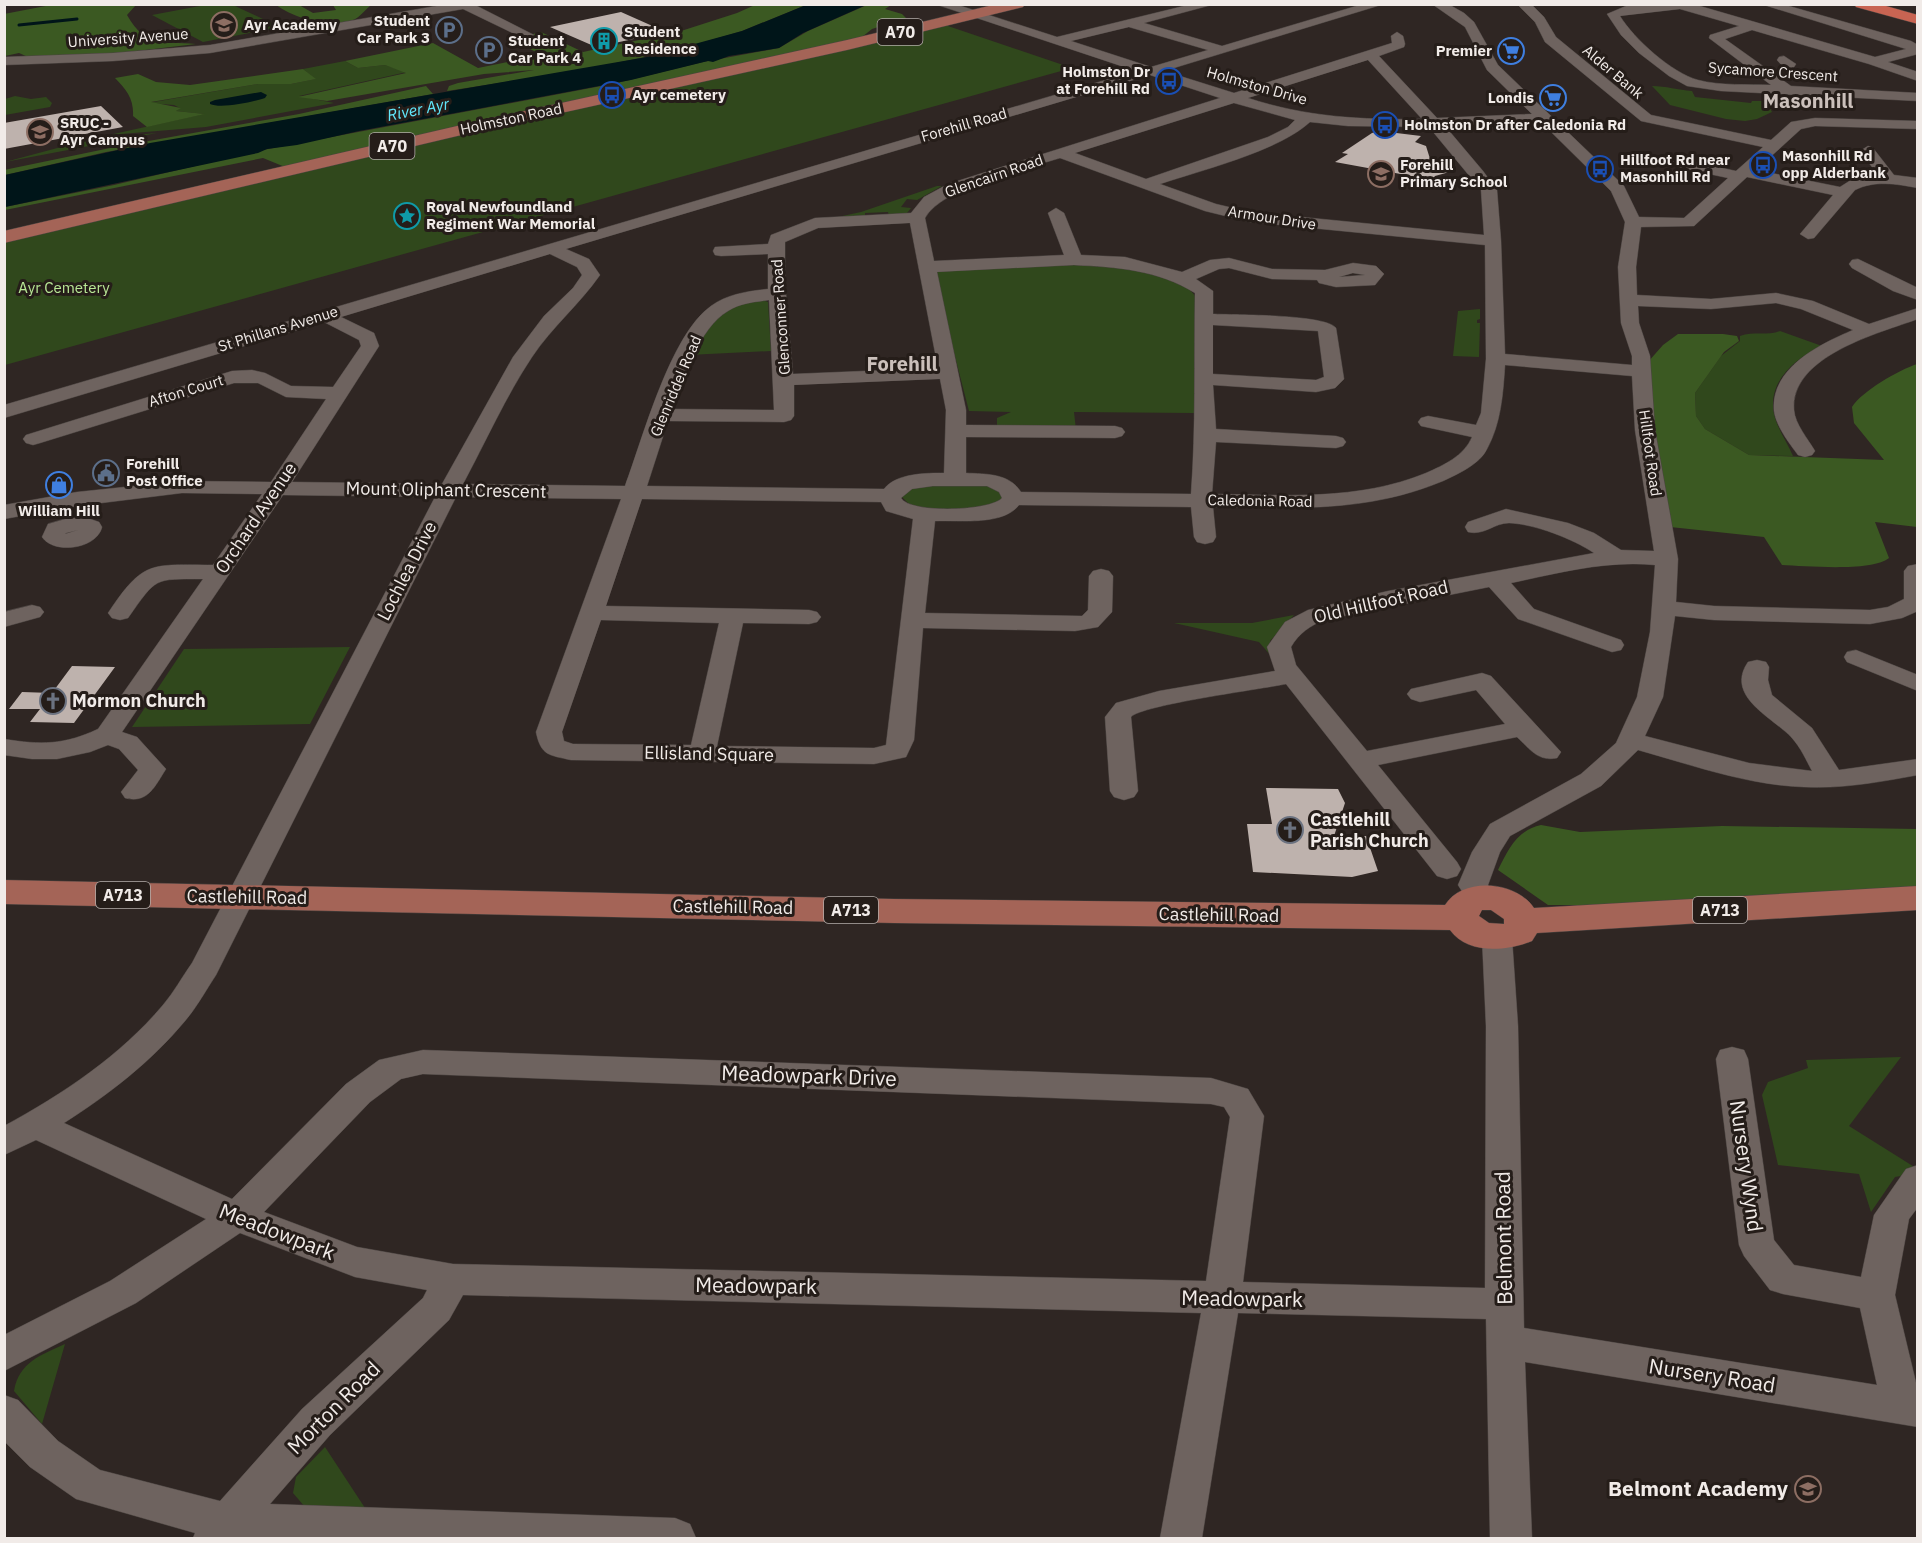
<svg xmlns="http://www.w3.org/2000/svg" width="1922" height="1543" viewBox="0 0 1922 1543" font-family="'IBM Plex Sans',sans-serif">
<rect width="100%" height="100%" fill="#2f2623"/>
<path fill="#30481c" d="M205,5H233L280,27L203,42L152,15Z
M945,25L1072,68L5,365L4,242L188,196Z
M345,61L358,68L385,65L407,72L299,96L334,103L206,127L109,135L204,114L176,111L180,108L174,105L148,103L258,84H291L315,79L303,69Z
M1652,86C1666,86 1678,90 1692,91L1695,97L1751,103L1752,101H1766L1772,112L1757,119L1745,121L1726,119L1670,105Z
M15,96L31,99L46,97L52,103L50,107L5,115V99Z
M157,133L5,162L91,139Z
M937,186H942L917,200L907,199L901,207L911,208L907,213L889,216L888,212L865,213V217L833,218L861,212Z
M1091,263C1122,267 1178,270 1196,297L1194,413L1074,412L1076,430L997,428V418L1011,412L969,411L933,271Z
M762,300L768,302L771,351L688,355L707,326L728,306Z
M1480,309V319L1477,320V323H1480L1479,357L1453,356L1458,311Z
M1780,331L1822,346C1794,359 1765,383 1775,418C1779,431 1788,444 1793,456L1749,455L1705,429L1696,416L1695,393L1721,356L1740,341V336C1753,331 1768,336 1780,331Z
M983,484L998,489L1003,498L990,508L928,510L912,507L902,497L903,494L917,485Z
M1294,615L1270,641L1271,656L1259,642L1174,623H1252Z
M350,647L310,724L132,727L184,649Z
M1901,1057L1849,1126L1916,1168L1906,1175L1895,1177L1871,1212L1859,1174L1778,1165L1762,1095L1768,1082L1808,1068L1806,1060Z
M65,1344L42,1424L14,1391C19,1362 41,1355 65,1344Z
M325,1447L365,1508L305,1507L293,1493L296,1477Z"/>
<path fill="#3b5922" d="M51,5H136L127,15C147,49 161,41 196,44L120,53L28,57L19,53L5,56L4,14Z
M276,5H299L313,13L336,10L333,5H371C366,9 359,18 353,20C329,29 296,19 276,5Z
M755,5H806L742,31L674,51L582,70L447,91L449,86L458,83L534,70L484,74L327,101L298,97L406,73L385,65L358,68L345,61L433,43L478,68L542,55L524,46L533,34L541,32L583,52L681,31L737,13Z
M867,5H891L885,9L902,14L906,18L872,29L862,37L285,167L263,158L5,210V207L114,185L263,150L617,83L703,62L779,48L808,31Z
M303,69L316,79L291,84H258L151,102L181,108L176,111L205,114L147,127L133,116C134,100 127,90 115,78L138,74L156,82L190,85Z
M426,86L433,94L106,152L5,175L4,170L115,147L299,114Z
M1678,334H1723L1737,336L1739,341L1724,352L1695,393L1696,416L1705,429L1749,455L1884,460L1854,423L1852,407C1862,391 1899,370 1917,364V527L1875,522L1889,558C1872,572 1806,566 1782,565L1764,537L1661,526L1640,371L1663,345Z
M1541,825L1580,832L1722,826L1917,829V889L1625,905H1548L1498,870C1508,850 1517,830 1541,825Z"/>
<path fill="#001519" d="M806,5H866L803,33L779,48L729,56L713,62L708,61L631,80L359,131L297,145L267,149L258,153L5,207V175L150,143L647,57L742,31Z
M261,92L267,95L265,98C253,102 221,109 210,104V102L215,100Z"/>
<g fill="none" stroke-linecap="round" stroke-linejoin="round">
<path stroke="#001519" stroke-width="3" d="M19,25L77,19"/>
</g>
<path fill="#beb2ad" d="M621,12L666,32L596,47L550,27Z
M101,106L123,127L4,149V123Z
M1380,131L1421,136L1415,142L1426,146L1431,162L1453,171L1435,176V185L1408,183L1406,175L1335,162L1348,154L1342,153L1372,133Z
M72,666L115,667L74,723L30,722L40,709H9L22,692L52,693Z
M1266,788L1338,789L1345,803L1334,836H1366L1378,871L1352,877L1253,872L1247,824H1272Z"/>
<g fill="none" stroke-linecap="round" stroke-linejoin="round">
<defs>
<path id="minor" d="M448,4H478L477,6L534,35L533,38H523L463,9L210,53L113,61L4,65V57L113,53L210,45Z
M935,4H955L1057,37L1192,4H1215L1144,23L1222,46L1363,4H1384L1164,71L1234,93L1392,43L1391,36L1397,32L1403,36L1405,44L1404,47L1379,56L1437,118L1532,114L1487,70L1465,27L1432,4H1448L1464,13L1474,22L1498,65L1624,186L1639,217L1684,218L1728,178L1667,165L1664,162L1667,159L1672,157L1736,171L1763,147L1641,121L1545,42L1535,22L1517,4L1532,5L1544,17L1556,37L1651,115L1771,140L1791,122L1815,118L1918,121V129L1815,126L1801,129L1756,170L1840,187L1851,180L1878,175L1860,151L1868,146L1873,148L1894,175L1918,178V188C1896,184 1875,180 1855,190L1814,238L1808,239L1800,234L1833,195L1747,177L1694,226L1641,227L1636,267L1637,295L1711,299L1776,293L1813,301L1869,324L1918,308V319C1879,333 1790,356 1794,410C1795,424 1808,439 1815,451L1812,455L1805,457L1798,455C1789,443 1776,426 1774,411C1770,368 1820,344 1853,330L1801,309L1776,303L1711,309L1638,306L1639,323L1650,356L1655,430L1678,559L1676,602L1714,606L1870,610L1888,607L1904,599V571L1908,566L1918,564V611L1902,618L1870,624L1714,620L1675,616L1663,697L1645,736L1749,763L1812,771C1806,760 1801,748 1792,738C1774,718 1724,697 1748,662L1757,660L1766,662L1769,667L1768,680L1772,695L1812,728L1839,770L1918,759V775C1880,782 1842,789 1804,787C1747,785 1692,765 1638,750L1601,786L1510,836L1500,852L1488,885L1495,897L1490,904L1480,907L1470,904L1458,885L1472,852L1490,824L1581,774L1616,743L1637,697L1650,632L1655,565C1607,560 1558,573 1511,583L1534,609L1621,640L1624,645L1621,650L1612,652L1518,619L1489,587L1324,620C1310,626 1299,633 1291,647L1296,665L1367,751L1505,724L1476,690L1420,702L1411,699L1407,694L1411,689L1482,673L1491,676L1561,752L1557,758C1538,762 1530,749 1517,737L1378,765L1457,862L1461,869L1457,876L1447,879L1437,876L1286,684C1262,689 1141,705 1131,717L1138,791L1134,797L1124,800L1114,797L1110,791L1105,717L1116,703L1159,691L1275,671L1267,647L1285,622L1308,610L1388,591L1594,553C1573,539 1535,524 1509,523C1494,523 1484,536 1468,532L1465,527L1468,522L1506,509L1568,523L1594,533L1621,550L1654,551L1635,430L1632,376L1505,365C1503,395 1501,423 1487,449C1480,464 1458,474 1443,481C1366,513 1294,508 1213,507L1216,537L1213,542L1205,544L1197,542L1194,537L1191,507L1019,505C1003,526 960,520 935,521L925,613L1082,616L1088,610L1089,576L1093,571L1101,569L1109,571L1113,576L1112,612L1098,627L1075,631L923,628L914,740L906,757L874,764L571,760C549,755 541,756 536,732L621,499L456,497L216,975C206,990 197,1007 185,1021C151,1062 108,1095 64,1123L232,1199L346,1084L379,1060L423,1050L1211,1078L1248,1089L1264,1116L1243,1282L1485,1288L1486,1026L1482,938L1486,931L1497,928L1508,931L1512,938L1518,1026L1524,1328L1877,1385L1860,1308L1783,1294L1770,1290L1744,1256L1739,1245L1716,1059L1720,1050L1732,1047L1744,1050L1748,1059L1774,1240L1794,1265L1861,1277L1874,1215L1906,1169L1918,1165V1207L1909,1219L1895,1295L1918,1391V1427L1525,1362L1532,1538H1490L1486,1319L1238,1313L1202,1538H1160L1201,1313L463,1295L449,1320L330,1435L270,1504L675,1518L690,1524L696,1538H193L195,1533L76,1499L30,1467L4,1441V1395L18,1400L58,1441L100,1470L220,1501L302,1409L423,1298L427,1290L355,1277L240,1233L136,1303L4,1371V1335L110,1281L206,1219L36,1140L4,1155V1126C63,1094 120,1056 163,1005C174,992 182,977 192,963L435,497L283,495L122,732L137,737L166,769C155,786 148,804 125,798L121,792L138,770L119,749L108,745L90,752L57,759H32L4,755V739C41,745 64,745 98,729L203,579C153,579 157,577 128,618L120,620L112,618L108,613C144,559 151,565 213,565L262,494L182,493L77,506L4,519V505L77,492L182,481L271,482L326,399L286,397L258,383H234L40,443L33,445L26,443L23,439L26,435L232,371L252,370L265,373L291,386L333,387L361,346L359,340L324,322L4,418V405L1136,71ZM1129,27L1208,50L1151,67L1071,41ZM1368,60L1422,119C1361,120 1306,117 1248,98ZM1150,75L1220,98L948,184L924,197L911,213L815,218L771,235L768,244L715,247L713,251L715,255L721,256L768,254V289C749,291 727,294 711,306C670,335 643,438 625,486L463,484C485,443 506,396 532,357C552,327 579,305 600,275L589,259L566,249ZM1234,103L1295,120L1288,127L1268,137L1146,179L1075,153ZM1310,122L1348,126L1429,127L1481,190L1484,235L1250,212L1216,204L1160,184C1202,170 1279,151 1310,122ZM1541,122L1611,191L1625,222L1618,267L1621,323L1632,356V365L1505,354L1501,241L1497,190L1483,171L1445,126ZM1060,158L1205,211L1250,222L1485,245L1486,359L1481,413L1476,425L1428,416L1421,418L1418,422L1421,426L1472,437C1464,456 1444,465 1426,473C1358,501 1285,495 1212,494L1216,442L1336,448L1343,446L1346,442L1343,438L1336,436L1216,429L1213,385L1316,392L1335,388L1344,379L1336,328C1326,314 1234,315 1213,314V291L1196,279L1219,269L1229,268L1272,279L1317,280L1319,283L1336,287L1375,285L1384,274L1376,266L1353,263L1325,270L1272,269L1229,258L1210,260L1182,272L1125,257L1081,255L1064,213L1056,208L1048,213L1064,255L934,261L925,218C942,187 1026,169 1060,158ZM910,223L938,368L793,374L785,283V242L818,228ZM550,254L577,267L582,275L573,288L544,316L513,357L442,484L292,482L379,346L374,333L341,317ZM1074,265C1117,267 1158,270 1195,293C1194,360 1196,427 1191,494L1021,492C1009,473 986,474 966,473V437L1115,438L1122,436L1125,432L1122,428L1115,426L966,425V410L937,272ZM1353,273L1365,275L1339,277ZM769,300L774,410L672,409C683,379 699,328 728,311C740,303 754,302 769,300ZM1213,325L1318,331L1324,377L1316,380L1213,374ZM940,379L946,410L944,473C927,473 896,473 884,489L647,486L668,421L784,422L791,420L794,416V385ZM933,486H987L999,492L1002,498C991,511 910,514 901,498L912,489ZM642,499L881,502L886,511L913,519L886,745L874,748L717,746L743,623L809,624L817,622L821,617L817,612L809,610L606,606ZM601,620L719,623L691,745L573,744L564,741L562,732ZM423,1074L1211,1104L1224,1107L1230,1117L1206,1281L453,1264L357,1247L264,1212L370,1102L401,1079Z
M1646,4H1693L1875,57L1906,49L1761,4H1782L1911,41L1918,45V54L1888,62L1918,72V81L1869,64L1752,30L1725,39L1791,86L1918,93V101L1721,91L1687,86L1669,76L1639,53L1621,35L1607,14L1626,6ZM1680,9L1739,26L1710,35L1709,38L1771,85C1748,84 1721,86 1698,80C1672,73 1634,39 1620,16Z
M1784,56L1796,64L1794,67C1786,69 1782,66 1777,60L1779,57Z
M1858,259L1918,288V300L1893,291L1852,268L1849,264L1852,260Z
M79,515L99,522L102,527C97,549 54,555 42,537L48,524ZM78,530L65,534L66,533Z
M32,605L40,607L44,612L40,617L4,627V612Z
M1856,650L1918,675V691L1847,662L1844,657L1847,652Z"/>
<path id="major" d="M997,4H1025L1023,7L847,50L470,133L4,243V231L470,123L847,40Z
M4,880L894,899L1445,905C1463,876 1516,881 1534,908L1918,886V910L1537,933L1532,941C1507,951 1468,955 1450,930L894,923L4,904ZM1482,910H1491L1504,919V924L1489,923L1479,916Z"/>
<path id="highway" d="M1854,4H1879L1918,15V24L1856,7Z"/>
</defs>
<use href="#minor" stroke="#4b4441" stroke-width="1"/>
<use href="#major" stroke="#4b4441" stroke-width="1"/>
<use href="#highway" stroke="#4b4441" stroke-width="1"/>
<use href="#minor" fill="#6e635f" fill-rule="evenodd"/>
<use href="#major" fill="#a46457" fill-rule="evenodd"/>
<use href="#highway" fill="#c86452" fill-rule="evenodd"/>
</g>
<defs>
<symbol id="school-ring" viewBox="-11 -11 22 22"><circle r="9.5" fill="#251d19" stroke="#8d6e63" stroke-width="1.5"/><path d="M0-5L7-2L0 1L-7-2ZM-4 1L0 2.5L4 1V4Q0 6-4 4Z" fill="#8d6e63"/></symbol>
<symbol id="parking-ring" viewBox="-11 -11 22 22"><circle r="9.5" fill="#251d19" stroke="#5c6f8a" stroke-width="1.5"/><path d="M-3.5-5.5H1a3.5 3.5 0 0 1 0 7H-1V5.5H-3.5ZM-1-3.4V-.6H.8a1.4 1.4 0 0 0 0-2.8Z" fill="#5c6f8a"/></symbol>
<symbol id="building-ring" viewBox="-11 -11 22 22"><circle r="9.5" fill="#251d19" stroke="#0f9aa8" stroke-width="1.5"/><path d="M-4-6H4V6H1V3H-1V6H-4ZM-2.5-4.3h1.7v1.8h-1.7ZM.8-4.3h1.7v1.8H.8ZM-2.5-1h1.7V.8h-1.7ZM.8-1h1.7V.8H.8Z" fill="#0f9aa8"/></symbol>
<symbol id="supermarket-ring" viewBox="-11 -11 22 22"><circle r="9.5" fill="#251d19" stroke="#3f7fe0" stroke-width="1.5"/><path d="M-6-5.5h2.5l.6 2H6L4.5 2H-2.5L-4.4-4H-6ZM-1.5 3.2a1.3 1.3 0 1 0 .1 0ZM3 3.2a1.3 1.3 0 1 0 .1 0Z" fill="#3f7fe0"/></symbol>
<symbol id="bus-ring" viewBox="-11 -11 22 22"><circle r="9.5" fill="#251d19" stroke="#1a4fb4" stroke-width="1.5"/><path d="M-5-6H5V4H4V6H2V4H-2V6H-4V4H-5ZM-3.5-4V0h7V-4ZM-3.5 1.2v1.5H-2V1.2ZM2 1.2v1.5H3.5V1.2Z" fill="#1a4fb4"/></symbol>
<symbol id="university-ring" viewBox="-11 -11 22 22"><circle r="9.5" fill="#251d19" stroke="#8d6e63" stroke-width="1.5"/><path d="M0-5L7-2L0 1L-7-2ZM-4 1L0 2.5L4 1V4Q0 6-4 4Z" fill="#8d6e63"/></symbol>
<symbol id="sight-ring" viewBox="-11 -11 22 22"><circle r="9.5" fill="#251d19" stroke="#0f9aa8" stroke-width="1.5"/><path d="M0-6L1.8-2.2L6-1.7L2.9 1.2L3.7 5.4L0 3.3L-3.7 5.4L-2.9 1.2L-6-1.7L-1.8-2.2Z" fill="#0f9aa8"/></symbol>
<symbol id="civic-ring" viewBox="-11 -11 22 22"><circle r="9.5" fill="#251d19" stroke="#5c6f8a" stroke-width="1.5"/><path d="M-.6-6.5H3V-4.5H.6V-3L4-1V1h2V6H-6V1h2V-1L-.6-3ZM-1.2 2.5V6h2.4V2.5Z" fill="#5c6f8a"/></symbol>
<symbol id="shop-ring" viewBox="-11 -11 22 22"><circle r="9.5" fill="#251d19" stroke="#3f7fe0" stroke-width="1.5"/><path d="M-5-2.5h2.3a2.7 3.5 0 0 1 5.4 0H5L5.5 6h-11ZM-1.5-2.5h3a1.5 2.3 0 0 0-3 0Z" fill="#3f7fe0"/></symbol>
<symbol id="church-ring" viewBox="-11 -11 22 22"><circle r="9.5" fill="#251d19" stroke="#6b7280" stroke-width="1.5"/><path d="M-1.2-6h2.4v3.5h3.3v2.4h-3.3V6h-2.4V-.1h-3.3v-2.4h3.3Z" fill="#6b7280"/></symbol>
</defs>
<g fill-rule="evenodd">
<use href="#school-ring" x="209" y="10" width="30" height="30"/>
<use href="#parking-ring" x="434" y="15" width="30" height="30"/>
<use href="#building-ring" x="589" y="26" width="30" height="30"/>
<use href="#parking-ring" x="474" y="35" width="30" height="30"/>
<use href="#supermarket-ring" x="1496" y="36" width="30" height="30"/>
<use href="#bus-ring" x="1154" y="66" width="30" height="30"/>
<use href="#bus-ring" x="597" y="80" width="30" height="30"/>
<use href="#supermarket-ring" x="1538" y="83" width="30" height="30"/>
<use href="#bus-ring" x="1370" y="110" width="30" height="30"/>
<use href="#university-ring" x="25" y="117" width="30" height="30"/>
<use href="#bus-ring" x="1748" y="150" width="30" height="30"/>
<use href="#bus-ring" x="1585" y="154" width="30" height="30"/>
<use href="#school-ring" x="1366" y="159" width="30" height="30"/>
<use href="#sight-ring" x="392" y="201" width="30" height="30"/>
<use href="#civic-ring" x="91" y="458" width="30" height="30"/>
<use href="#shop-ring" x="44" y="470" width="30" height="30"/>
<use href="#church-ring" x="38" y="686" width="30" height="30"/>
<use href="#church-ring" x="1275" y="815" width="30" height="30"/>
<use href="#school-ring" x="1793" y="1474" width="30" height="30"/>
</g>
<g text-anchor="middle" stroke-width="6" stroke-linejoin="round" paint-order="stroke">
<g font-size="15" font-weight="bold" fill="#f1ebe8" stroke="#251d19" text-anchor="start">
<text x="430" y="26" text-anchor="end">Student<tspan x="430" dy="17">Car Park 3</tspan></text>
<text x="244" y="30">Ayr Academy</text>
<text x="624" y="37">Student<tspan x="624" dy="17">Residence</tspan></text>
<text x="508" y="46">Student<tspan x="508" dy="17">Car Park 4</tspan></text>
<text x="1492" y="56" text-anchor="end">Premier</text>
<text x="1150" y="77" text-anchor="end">Holmston Dr<tspan x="1150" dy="17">at Forehill Rd</tspan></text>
<text x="632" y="100">Ayr cemetery</text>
<text x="1534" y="103" text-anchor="end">Londis</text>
<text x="60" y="128">SRUC -<tspan x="60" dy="17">Ayr Campus</tspan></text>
<text x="1404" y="130">Holmston Dr after Caledonia Rd</text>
<text x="1782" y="161">Masonhill Rd<tspan x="1782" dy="17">opp Alderbank</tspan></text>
<text x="1620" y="165">Hillfoot Rd near<tspan x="1620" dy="17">Masonhill Rd</tspan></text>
<text x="1400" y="170">Forehill<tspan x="1400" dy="17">Primary School</tspan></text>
<text x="426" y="212">Royal Newfoundland<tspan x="426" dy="17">Regiment War Memorial</tspan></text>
<text x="126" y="469">Forehill<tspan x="126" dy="17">Post Office</tspan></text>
<text x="59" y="516" text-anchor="middle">William Hill</text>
</g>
<g font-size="15" fill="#f1ebe8" stroke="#251d19">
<text transform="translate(128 38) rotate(-4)" y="5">University Avenue</text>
<text transform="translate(1613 72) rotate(40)" y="5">Alder Bank</text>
<text transform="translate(1773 72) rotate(4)" y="5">Sycamore Crescent</text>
<text transform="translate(1257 86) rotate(16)" y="5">Holmston Drive</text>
<text transform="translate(511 119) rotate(-12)" y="5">Holmston Road</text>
<text transform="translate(964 125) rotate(-16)" y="5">Forehill Road</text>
<text transform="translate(994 176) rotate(-19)" y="5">Glencairn Road</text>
<text transform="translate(1272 218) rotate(9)" y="5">Armour Drive</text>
<text transform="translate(781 317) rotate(-94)" y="5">Glenconner Road</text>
<text transform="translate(278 329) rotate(-17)" y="5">St Phillans Avenue</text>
<text transform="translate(676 386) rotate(-67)" y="5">Glenriddel Road</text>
<text transform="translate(186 391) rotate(-17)" y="5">Afton Court</text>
<text transform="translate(1650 453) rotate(82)" y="5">Hillfoot Road</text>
<text transform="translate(1260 501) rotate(1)" y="5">Caledonia Road</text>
</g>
<g font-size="15" fill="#b8e795" stroke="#251d19">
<text x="64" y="293">Ayr Cemetery</text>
</g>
<g fill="#251d19" stroke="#b4adaa" stroke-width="1.5">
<rect x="877.5" y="19" width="45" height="26" rx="4.5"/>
<rect x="369.5" y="133" width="45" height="26" rx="4.5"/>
<rect x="96" y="882" width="54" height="26" rx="4.5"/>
<rect x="824" y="897" width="54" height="26" rx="4.5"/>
<rect x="1693" y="897" width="54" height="26" rx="4.5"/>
</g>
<g font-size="16" font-weight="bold" fill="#f1ebe8">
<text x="900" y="38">A70</text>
<text x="392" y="152">A70</text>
<text x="123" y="901">A713</text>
<text x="851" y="916">A713</text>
<text x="1720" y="916">A713</text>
</g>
<g font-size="16" font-style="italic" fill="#61e8fc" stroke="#251d19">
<text transform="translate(418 109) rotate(-11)" y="6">River Ayr</text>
</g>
<g font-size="18" fill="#f1ebe8" stroke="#251d19">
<text transform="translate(446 490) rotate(1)" y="6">Mount Oliphant Crescent</text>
<text transform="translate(256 518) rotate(-56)" y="6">Orchard Avenue</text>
<text transform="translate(407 571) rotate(-63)" y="6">Lochlea Drive</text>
<text transform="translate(1381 602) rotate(-13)" y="6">Old Hillfoot Road</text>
<text transform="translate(709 754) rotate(1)" y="6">Ellisland Square</text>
<text transform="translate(247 897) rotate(1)" y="6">Castlehill Road</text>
<text transform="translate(733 907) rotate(1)" y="6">Castlehill Road</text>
<text transform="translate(1219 915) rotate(1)" y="6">Castlehill Road</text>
</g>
<g font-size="18" font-weight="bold" fill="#f1ebe8" stroke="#251d19" text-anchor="start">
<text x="72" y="707">Mormon Church</text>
<text x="1310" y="826">Castlehill<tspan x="1310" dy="21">Parish Church</tspan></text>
</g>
<g font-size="20" font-weight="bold" fill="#cbc0bb" stroke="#251d19">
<text x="1808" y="108">Masonhill</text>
<text x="902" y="371">Forehill</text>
</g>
<g font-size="21" fill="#f1ebe8" stroke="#251d19">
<text transform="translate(809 1076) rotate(2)" y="7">Meadowpark Drive</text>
<text transform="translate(1746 1166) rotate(82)" y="7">Nursery Wynd</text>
<text transform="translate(277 1232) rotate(21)" y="7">Meadowpark</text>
<text transform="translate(1504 1238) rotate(-91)" y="7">Belmont Road</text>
<text transform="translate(756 1286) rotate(1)" y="7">Meadowpark</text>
<text transform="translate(1242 1299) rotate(1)" y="7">Meadowpark</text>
<text transform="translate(1712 1376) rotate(9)" y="7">Nursery Road</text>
<text transform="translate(334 1408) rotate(-45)" y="7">Morton Road</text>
</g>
<g font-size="21" font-weight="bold" fill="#f1ebe8" stroke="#251d19" text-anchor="end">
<text x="1788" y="1496">Belmont Academy</text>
</g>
</g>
<rect width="1922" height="1543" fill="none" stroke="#f1ebe8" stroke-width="12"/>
</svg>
